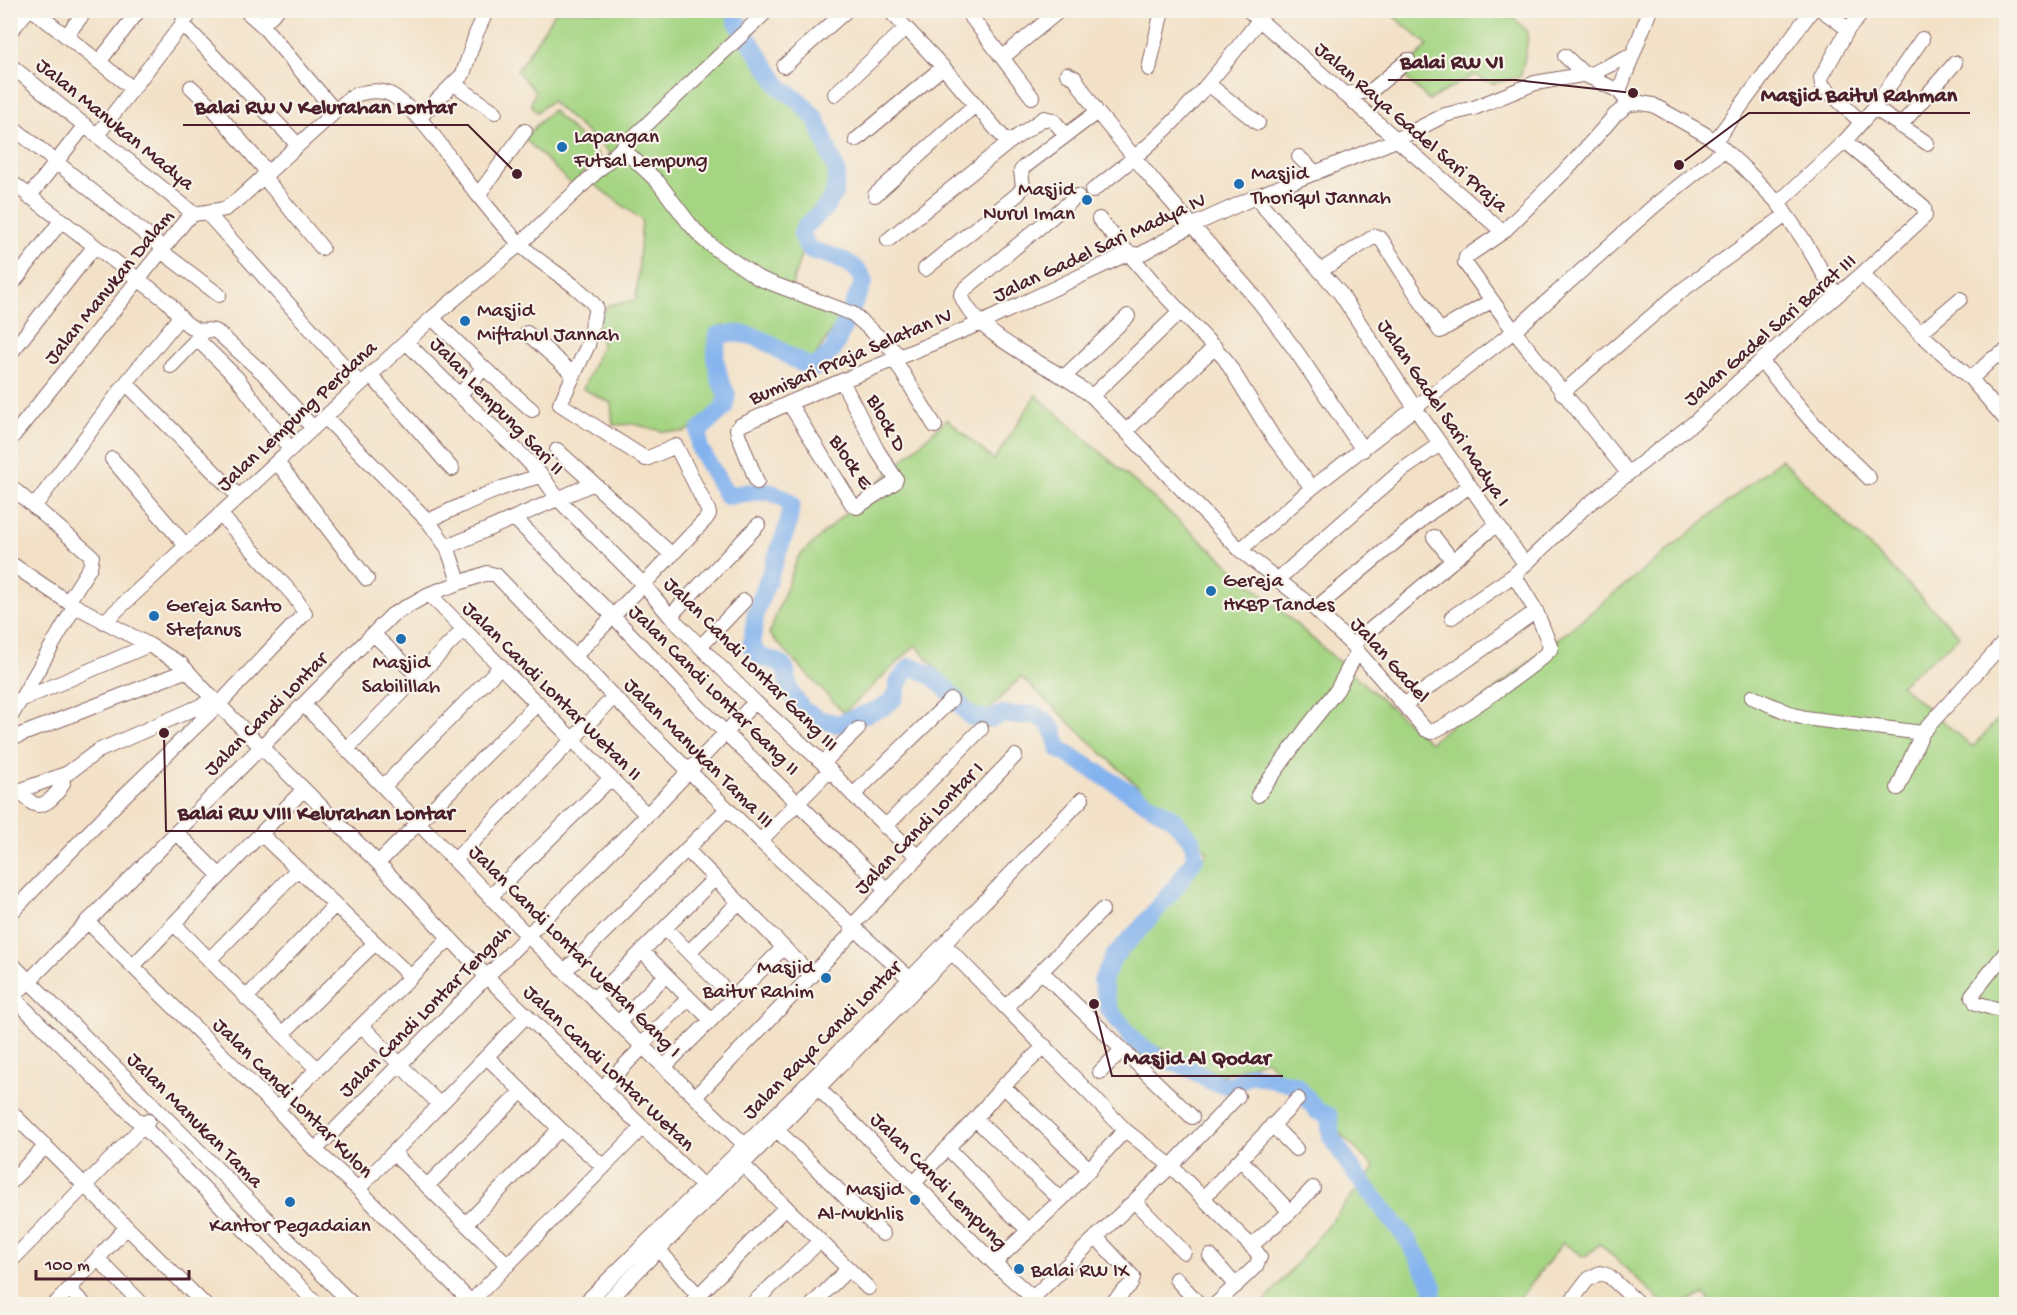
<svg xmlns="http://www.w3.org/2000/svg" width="2017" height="1315" viewBox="0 0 2017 1315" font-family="'Gochi Hand',sans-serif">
<rect width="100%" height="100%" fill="#f7f3e8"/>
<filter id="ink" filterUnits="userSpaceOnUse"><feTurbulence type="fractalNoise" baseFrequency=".0167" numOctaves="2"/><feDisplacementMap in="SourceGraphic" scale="12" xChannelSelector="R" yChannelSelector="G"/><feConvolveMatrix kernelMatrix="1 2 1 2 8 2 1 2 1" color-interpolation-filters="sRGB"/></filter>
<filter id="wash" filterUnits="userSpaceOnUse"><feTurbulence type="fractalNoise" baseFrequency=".008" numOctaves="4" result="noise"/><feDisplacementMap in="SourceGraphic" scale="24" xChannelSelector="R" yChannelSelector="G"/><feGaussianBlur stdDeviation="1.35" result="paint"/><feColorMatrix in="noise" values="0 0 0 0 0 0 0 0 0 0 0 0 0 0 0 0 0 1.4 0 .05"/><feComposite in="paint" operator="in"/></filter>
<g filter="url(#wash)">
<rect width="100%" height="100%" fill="#f3e1c7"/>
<path fill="#a5d583" stroke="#787a57" stroke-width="1.5" d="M556,11H725L734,34L774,87L810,121L818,132L833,174L824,200L803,220L797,232L802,251L789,295L844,312L814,358C793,359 790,346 773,338C758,330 739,328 723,325C700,346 712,374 724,399L718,411L685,432L662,431L634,424L613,425L611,403L583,389L602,345L598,322L608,305L636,300L642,220L590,181L610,153L551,101L537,112L531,104L535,91L517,71Z
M1399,11H1507L1528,32L1526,51L1521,76L1493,84L1474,75L1429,100L1402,74L1428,45L1394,17Z
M552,110L599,156L572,185L524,138Z
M1036,395L1430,742L1781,459L1960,636L1900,685L1973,747L2006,710V1304H1713L1705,1295L1680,1304H1664L1600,1244L1584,1257L1563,1243L1515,1304H1263L1375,1168L1266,1060L1222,1075L1114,1028L1108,977L1208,852L1021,677L980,719L916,645L844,713L769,634L798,557L947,419L994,460Z"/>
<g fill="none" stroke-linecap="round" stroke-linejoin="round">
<path stroke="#83b3ee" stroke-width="18" d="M734,10L737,22L780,87L799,101L816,119L837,172L834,194L825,208L804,228L802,234L808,249C828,256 856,259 864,281L833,350L815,368C774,356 769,327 718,335L715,358L720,380L727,395L724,408L699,431V447L727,496C753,492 769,485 791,504L788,525L756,612L751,646L760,657L778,662L785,668L790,692L803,710L818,719L838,724L884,707L895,697L899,681L910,667C936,671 954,698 971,717L991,719L1002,714L1017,716L1034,714L1046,721L1054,731L1059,749L1172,818L1193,842L1195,858L1177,885L1141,928L1114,956L1102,981L1109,1009L1136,1043L1162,1060L1185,1066L1213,1082L1231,1086L1251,1074L1296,1085L1317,1111L1329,1116L1331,1136L1353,1171L1408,1240L1434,1287L1431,1304"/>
</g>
</g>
<g filter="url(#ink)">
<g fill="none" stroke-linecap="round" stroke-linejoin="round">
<defs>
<path id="minor" d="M33,10L132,88
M245,10L262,25L335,111
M889,10L943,67L1008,143
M966,10L1032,97
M1248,10L1503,232
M1822,10L1848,29
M182,23L298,145
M262,25L277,10
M10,32L28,10
M66,36L86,10
M1565,56L1585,75L1619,91
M1003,57L1060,10
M99,62L139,10
M10,65L194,214
M784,66L847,10
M1149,69L1162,10
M1067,74L1075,78L1097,112L1157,185L1260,303L1296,351L1363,450
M454,84L495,112
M1208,84L1258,123
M191,87L213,108L268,173
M835,94L906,28
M1343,94L1371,91L1408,60
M1629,104L1619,91L1650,10
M1874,108L1927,143
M419,118L463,74L476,34L487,10
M1861,122L1822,85L1821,78L1848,29L1865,10
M10,125L163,248
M1900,126L1955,63
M98,134L193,10
M856,140L943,67
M1715,141L1812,10
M622,148L658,182L689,223L703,239L716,249L758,278L853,314L901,357
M1299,157L1316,173
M263,176L322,248
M10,181L168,302C178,313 183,325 198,330C205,332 210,328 217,332L263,373L313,428
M1092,191C1121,169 1150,146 1176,119C1206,88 1233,54 1259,20
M478,195L525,131
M875,195L975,105
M1077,196L965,289L961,295C974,331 1034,359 1065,378C1074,383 1083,390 1092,396L1240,550L1315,609L1352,645L1425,729L1431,732C1447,727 1543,661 1551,648L1536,611L1514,575L1585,507L1696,421L1761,361L1862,274L1925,216L1924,207L1845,141
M29,197L85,125
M1255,197L1340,293L1415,408L1525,564
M1778,203L1845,141L1874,108L1922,39
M207,213L360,384
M1099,219L1160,290L1225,359L1273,437L1312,488
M888,240L1008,143L1044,118L1053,120L1066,135
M161,251L219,295
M925,269L1018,194L1023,187L1021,171L1024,167L1097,112
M1320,271L1375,236L1381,239L1440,331L1491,301
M1862,274L1920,333L1971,379L2006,420
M10,287L61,221
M432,318L484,368L532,410
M527,333L573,374
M1920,333L1960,299
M198,340L237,378L290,449
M406,342L459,395L523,456L542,476L558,499L643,584L670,616L755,702L823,763L853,795L918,857
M10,354L94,247
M894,359L935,426
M1761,361L1814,424L1869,478
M171,366L201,335
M371,375L452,469
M1064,377L1128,316
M1971,379L1992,359L2006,351
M126,383L239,497
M1562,393L1681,291L1786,215
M459,395L484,368
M1092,396L1180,312
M789,403L852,504L857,507L894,483L896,479L877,450L842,381
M325,417L428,521L447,547L459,581
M1127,430L1215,347
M10,440L186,220L194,214L225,209L239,199L351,97C364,91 382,88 395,97C420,115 437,140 455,165C475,192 496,219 519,243C542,267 575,281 596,307L588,345L560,404L646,459L676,446L708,510L709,514L705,520L575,656
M557,450L672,555
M112,459L186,546
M277,462L367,579
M1628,473L1514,331L1465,263L1466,257L1503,232L1572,164L1615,115L1629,104L1641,103L1653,105L1703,133L1715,141L1746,170L1778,203L1803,239L1836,295
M757,482L738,434L737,429L741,425L789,403L981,323L1129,253L1139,255L1191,226L1255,197L1396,140L1445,115L1474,108L1535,83L1593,73L1633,54
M10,486L92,556L90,567L68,602
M34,507L126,383L179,318
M514,518L613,616L698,706L887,890
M428,521C464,504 502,485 542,476
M1434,537L1453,561
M447,547L592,484
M1240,550L1312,488L1514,331L1654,206L1724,150
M10,563L68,602L149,645L181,664L214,700L378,863L487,977L704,1187
M1277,580L1401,471L1440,444
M429,594L647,815
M1315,609L1431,512L1470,486
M670,616L758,525
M1452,617L1514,575
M104,622L432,318L520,244L768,10
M373,634L418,676
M1352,645L1497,524
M701,646L744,601
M1752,697L1794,715L1805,718L1922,733
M23,699L149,645
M304,705L528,936L745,1145
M1404,705L1536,611
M10,718L75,606
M10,739L185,671
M347,749L464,629
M823,763L858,729
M60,776L68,773L98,751L214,700
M384,786L501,666
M1898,788L1922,733L2006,640
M10,794L60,776L63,783C60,790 56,794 51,799C37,811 29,803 21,790
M853,795L951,700
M1258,795L1309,725L1337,690L1357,652
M885,827L981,729
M177,833L220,876
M261,834L411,977
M760,841L830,770
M687,850L812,976
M455,860L614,697
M378,863L538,703
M491,896L611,778
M10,914L126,794L223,700L305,613L294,596L220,514
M87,921L277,1109L315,1150L358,1189L471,1302
M174,924L317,1069
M851,927L1015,756
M665,928L733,998
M944,944L1125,1130L1171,1166L1255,1250L1260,1257L1256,1266L1216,1304
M642,951L711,1020
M689,952L739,902
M2006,952L1972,995L1976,1003L2006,1012
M209,960L298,869
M10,962L352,1304
M133,966L304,789
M565,971L727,809
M1041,971L1192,1117
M10,994L143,1126L317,1304
M13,997L392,615L429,594L487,573L496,575L614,697L760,841L910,979
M246,998L335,905
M594,999L715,878
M1007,1006L1102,910
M618,1023L666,975
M362,1026L440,1105
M282,1034L375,943
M641,1045L689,998
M487,1057L560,1129L604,1167
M664,1067L784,947
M1100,1072L1122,1050
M1003,1086L1090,1170
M602,1088L643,1047
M819,1089L994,1263L1033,1298
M695,1097L855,930
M277,1109L450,938
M10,1111L204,1304
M975,1119L1061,1200
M1272,1125L1296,1149
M777,1130L883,1234
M947,1148C976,1174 999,1206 1029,1230
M315,1150L647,815L755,702
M393,1153L508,1265
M1241,1160L1290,1212
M743,1165L868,1288
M10,1182L46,1146
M914,1183L975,1119L1003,1086L1045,1046
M427,1186L521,1092
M358,1189L527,1015
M1204,1197L1298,1099
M1134,1201L1184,1252
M466,1224L560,1129
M1096,1237L1133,1277L1131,1284L1111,1304
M654,1244L705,1304
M1251,1246L1290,1212L1313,1188
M1210,1256L1236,1286
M98,1259L142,1304
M10,1262L148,1121
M994,1263L1061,1200L1125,1130
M1176,1279L1199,1304
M69,1289L84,1304
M55,1304L127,1227
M469,1304L642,1128
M584,1304L814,1077L944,944L1082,799
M605,1304L952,952
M690,1304L786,1207
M752,1304L820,1241
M813,1304L848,1269
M1026,1304L1171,1166L1238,1096
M1569,1304L1587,1280L1600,1273L1609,1276L1639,1304"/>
</defs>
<use href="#minor" stroke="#856362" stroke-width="16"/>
<use href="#minor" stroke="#fff" stroke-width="14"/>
</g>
</g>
<g fill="#1f6fb2" stroke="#f7f3e8" stroke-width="2">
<circle cx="562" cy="147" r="6"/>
<circle cx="1239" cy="184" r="6"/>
<circle cx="1087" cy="200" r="6"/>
<circle cx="465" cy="321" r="6"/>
<circle cx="1211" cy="591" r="6"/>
<circle cx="154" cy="616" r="6"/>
<circle cx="401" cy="639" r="6"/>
<circle cx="826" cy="978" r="6"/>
<circle cx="915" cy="1200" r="6"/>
<circle cx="290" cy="1202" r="6"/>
<circle cx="1019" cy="1269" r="6"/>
</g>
<g text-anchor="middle" stroke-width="4.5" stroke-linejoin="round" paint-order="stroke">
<g font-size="21" fill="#4a1f2b" stroke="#f7f3e8">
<text transform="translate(116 123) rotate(39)" y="7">Jalan Manukan Madya</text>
<text transform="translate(1412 126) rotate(41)" y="7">Jalan Raya Gadel Sari Praja</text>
<text transform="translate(1099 246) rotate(-25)" y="7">Jalan Gadel Sari Madya IV</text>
<text transform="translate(108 286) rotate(-51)" y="7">Jalan Manukan Dalam</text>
<text transform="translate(1769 329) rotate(-41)" y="7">Jalan Gadel Sari Barat III</text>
<text transform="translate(850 355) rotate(-23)" y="7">Bumisari Praja Selatan IV</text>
<text transform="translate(498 405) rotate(46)" y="7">Jalan Lempung Sari II</text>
<text transform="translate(1445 412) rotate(56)" y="7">Jalan Gadel Sari Madya I</text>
<text transform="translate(296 415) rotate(-43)" y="7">Jalan Lempung Perdana</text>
<text transform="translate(888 422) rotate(61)" y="7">Block D</text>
<text transform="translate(852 461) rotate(56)" y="7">Block E</text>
<text transform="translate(1391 659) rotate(48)" y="7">Jalan Gadel</text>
<text transform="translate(752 663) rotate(45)" y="7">Jalan Candi Lontar Gang III</text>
<text transform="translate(715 689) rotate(45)" y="7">Jalan Candi Lontar Gang II</text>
<text transform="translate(553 690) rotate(45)" y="7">Jalan Candi Lontar Wetan II</text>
<text transform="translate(265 713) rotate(-45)" y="7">Jalan Candi Lontar</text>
<text transform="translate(700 752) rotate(45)" y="7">Jalan Manukan Tama III</text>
<text transform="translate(918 827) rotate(-46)" y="7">Jalan Candi Lontar I</text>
<text transform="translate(576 950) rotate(45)" y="7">Jalan Candi Lontar Wetan Gang I</text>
<text transform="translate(424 1010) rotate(-45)" y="7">Jalan Candi Lontar Tengah</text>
<text transform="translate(821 1039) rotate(-45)" y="7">Jalan Raya Candi Lontar</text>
<text transform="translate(610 1067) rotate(44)" y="7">Jalan Candi Lontar Wetan</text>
<text transform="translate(294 1097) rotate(45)" y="7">Jalan Candi Lontar Kulon</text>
<text transform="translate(196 1119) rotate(45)" y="7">Jalan Manukan Tama</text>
<text transform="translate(940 1180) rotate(45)" y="7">Jalan Candi Lempung</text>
</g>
<g font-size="21" fill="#4a1f2b" stroke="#f7f3e8" text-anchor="start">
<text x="574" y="142">Lapangan<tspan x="574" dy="24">Futsal Lempung</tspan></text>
<text x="1251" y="179">Masjid<tspan x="1251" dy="24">Thoriqul Jannah</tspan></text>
<text x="1075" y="195" text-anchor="end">Masjid<tspan x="1075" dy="24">Nurul Iman</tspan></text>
<text x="477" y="316">Masjid<tspan x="477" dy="24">Miftahul Jannah</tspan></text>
<text x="1223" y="586">Gereja<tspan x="1223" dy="24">HKBP Tandes</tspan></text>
<text x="166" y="611">Gereja Santo<tspan x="166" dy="24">Stefanus</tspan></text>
<text x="401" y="668" text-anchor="middle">Masjid<tspan x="401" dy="24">Sabilillah</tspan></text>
<text x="814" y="973" text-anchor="end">Masjid<tspan x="814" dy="24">Baitur Rahim</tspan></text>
<text x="903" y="1195" text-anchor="end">Masjid<tspan x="903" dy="24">Al-Mukhlis</tspan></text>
<text x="290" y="1231" text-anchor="middle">Kantor Pegadaian</text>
<text x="1031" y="1276">Balai RW IX</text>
</g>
</g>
<path fill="none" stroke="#4a1f2b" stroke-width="2" d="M1633 93L1516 80H1388M1679 165L1749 113H1970M517 174L468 125H183M164 733L166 831H466M1094 1004L1112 1076H1283"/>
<g fill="#4a1f2b" stroke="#f7f3e8" stroke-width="2">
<circle cx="1633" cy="93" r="6"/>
<circle cx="1679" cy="165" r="6"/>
<circle cx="517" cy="174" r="6"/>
<circle cx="164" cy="733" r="6"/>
<circle cx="1094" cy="1004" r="6"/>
</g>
<g font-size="22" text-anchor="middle" font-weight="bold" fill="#4a1f2b" stroke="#f7f3e8" stroke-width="4.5" stroke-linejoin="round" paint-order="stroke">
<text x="1452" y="68">Balai RW VI</text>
<text x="1859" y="101">Masjid Baitul Rahman</text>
<text x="325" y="113">Balai RW V Kelurahan Lontar</text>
<text x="316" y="819">Balai RW VIII Kelurahan Lontar</text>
<text x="1197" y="1064">Masjid Al Qodar</text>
</g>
<rect width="2017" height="1315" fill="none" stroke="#f7f3e8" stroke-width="36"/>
<path d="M36 1270v9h153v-9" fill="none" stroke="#4a1f2b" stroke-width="3"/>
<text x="45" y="1270" font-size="18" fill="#4a1f2b" stroke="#f7f3e8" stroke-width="4.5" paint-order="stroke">100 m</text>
</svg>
